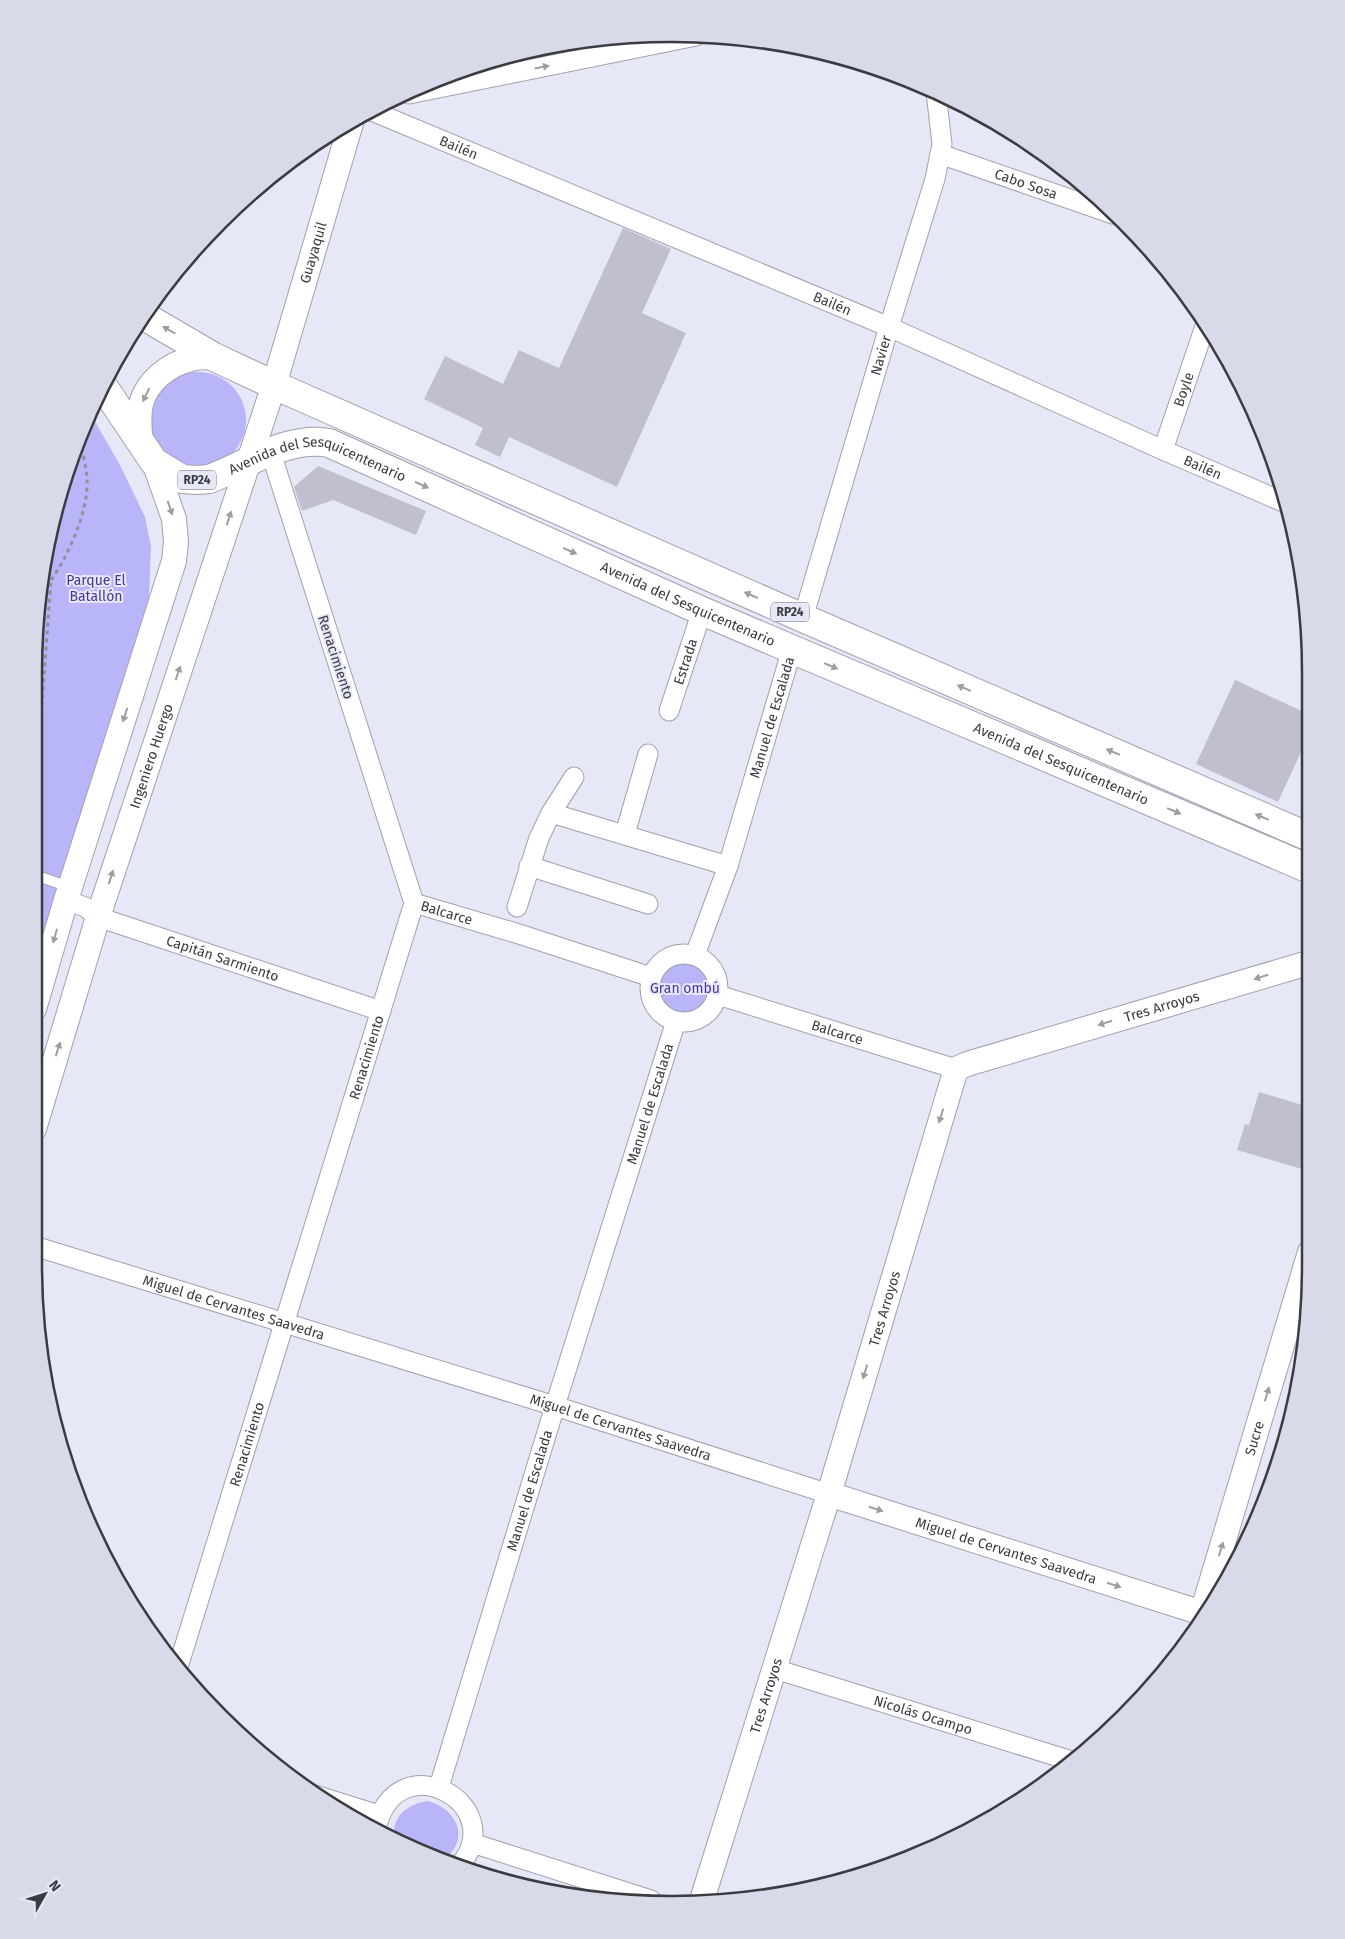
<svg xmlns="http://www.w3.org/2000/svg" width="1345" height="1939" viewBox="0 0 1345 1939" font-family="'Fira Sans',sans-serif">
<rect width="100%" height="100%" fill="#e7e8f7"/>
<path fill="#b8b6f8" d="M150 420a48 48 0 1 1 96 0a48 48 0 1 1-96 0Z
M90,413L120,465L145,517L151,546L149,597L34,962V672L46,548L82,428Z
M655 988a30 30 0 1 1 60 0a30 30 0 1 1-60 0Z
M427,1801C458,1808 471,1841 443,1860L428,1857L395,1839C390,1817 408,1804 427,1801Z"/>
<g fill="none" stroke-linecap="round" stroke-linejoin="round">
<path stroke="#6f6ba9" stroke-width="5" d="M531,53L599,39"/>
</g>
<path fill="#bfbfcf" d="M623,228L671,249L642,313L686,333L617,487L509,437L500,457L475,445L483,428L424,399L445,356L503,384L519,350L559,368Z
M318,466L426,511L416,535L333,500L302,511L294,487Z
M1235,680L1306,713L1307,739L1278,802L1196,764Z
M1259,1092L1309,1107V1171L1237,1150L1245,1124L1249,1125Z"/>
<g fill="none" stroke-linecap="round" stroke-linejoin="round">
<defs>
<path id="service" d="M34,875L70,887"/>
<g id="minor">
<path d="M409,94L696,36"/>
<path id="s1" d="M372,111L889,327L1163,450L1288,504"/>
<path id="s2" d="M940,154L1113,214"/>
<path id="s3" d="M1163,450L1204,329"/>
<path id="s4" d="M803,618L889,327L935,179L942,144L936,92"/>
<path id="s5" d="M669,711L702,611"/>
<path d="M551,813L574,777"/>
<path d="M625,834L648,754"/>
<path d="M529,866L648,904"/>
<path id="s6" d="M66,900L85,907L98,917L381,1011"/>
<path id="s7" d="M414,903L519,934L651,977"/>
<path d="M517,907L539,838L551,813L728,866"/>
<circle cx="684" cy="988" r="34"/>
<path id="s8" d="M695,955L728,866L792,649"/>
<path id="s9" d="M718,995L956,1069"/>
<path id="s10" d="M34,1246L555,1406L829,1494"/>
<path id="s11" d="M179,1664L414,903L271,453"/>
<path id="s12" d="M775,1669L1072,1761"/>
<path id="s13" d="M439,1787L555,1406L676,1021"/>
<path d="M315,1795L379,1815"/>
<path d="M376,1829C396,1741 511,1804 460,1865"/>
<path d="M472,1843L651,1900"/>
</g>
<g id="tertiary">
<path d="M140,439C140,428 138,415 141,404C147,381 169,364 191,359C198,357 207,357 214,357"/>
<path d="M34,1009L66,900L174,561L176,542L174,519L154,462"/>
<path id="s14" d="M34,1129L98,917L274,385L352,120"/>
<path id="s15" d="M829,1494L1202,1613L1310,1252"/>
<path id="s16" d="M702,1900L829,1494L956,1069L967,1064L1308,963"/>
</g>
<g id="primary">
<path d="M144,316L214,357L274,385L803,618L1307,836"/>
<path id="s17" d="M103,386L154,462L182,479L197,480L209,479C247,465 288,435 329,443L702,611L1307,868"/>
</g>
</defs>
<use href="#service" stroke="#a0a0af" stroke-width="12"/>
<use href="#minor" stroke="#a0a0af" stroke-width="21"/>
<use href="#tertiary" stroke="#a0a0af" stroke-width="26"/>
<use href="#primary" stroke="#a0a0af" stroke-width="30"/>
<path stroke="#90919b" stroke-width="3" stroke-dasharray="4 4" stroke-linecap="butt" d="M42,593C64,565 89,515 87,478C86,466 83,452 79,440
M34,713L41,714
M34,810L51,581"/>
<use href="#service" stroke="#fff" stroke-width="10"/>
<use href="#minor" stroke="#fff" stroke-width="19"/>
<use href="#tertiary" stroke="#fff" stroke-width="24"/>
<use href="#primary" stroke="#fff" stroke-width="28"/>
</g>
<defs><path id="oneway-solid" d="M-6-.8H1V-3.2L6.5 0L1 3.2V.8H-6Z" transform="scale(1.25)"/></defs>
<g fill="#9d9ea0">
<use href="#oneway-solid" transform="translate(542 67) rotate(-11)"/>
<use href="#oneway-solid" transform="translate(169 330) rotate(-150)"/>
<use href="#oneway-solid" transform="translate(146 395) rotate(116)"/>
<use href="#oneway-solid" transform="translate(422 485) rotate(24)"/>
<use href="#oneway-solid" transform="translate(170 508) rotate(71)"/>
<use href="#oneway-solid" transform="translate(229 518) rotate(-72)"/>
<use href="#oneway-solid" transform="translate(570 551) rotate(24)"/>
<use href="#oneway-solid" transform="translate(751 595) rotate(-156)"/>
<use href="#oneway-solid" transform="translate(831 666) rotate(23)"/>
<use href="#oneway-solid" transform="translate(178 673) rotate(-72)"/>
<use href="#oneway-solid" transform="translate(964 688) rotate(-157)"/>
<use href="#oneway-solid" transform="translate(125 715) rotate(108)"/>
<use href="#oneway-solid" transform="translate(1113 752) rotate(-157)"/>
<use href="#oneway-solid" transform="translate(1174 811) rotate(23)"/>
<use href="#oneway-solid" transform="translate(1262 817) rotate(-157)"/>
<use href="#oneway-solid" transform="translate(111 877) rotate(-72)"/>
<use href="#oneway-solid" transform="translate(55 936) rotate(106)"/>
<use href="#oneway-solid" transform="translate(1261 977) rotate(163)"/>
<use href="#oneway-solid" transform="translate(1105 1023) rotate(163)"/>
<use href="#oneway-solid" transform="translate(58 1049) rotate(-73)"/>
<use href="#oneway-solid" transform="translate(941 1116) rotate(107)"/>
<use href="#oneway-solid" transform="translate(865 1372) rotate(107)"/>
<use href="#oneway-solid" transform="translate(1267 1394) rotate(-73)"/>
<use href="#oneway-solid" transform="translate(876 1509) rotate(18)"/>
<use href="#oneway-solid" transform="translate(1221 1549) rotate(-73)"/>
<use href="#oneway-solid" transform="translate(1114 1585) rotate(18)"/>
</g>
<g text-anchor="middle" stroke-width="4" stroke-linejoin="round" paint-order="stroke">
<g fill="#e7e8f7" stroke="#6f7078" stroke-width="1">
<rect x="178" y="470.5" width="38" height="19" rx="4"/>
<rect x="771" y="602.5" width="38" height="19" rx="4"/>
</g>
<g font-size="12" font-weight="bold" fill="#3b3c42">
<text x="197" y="484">RP24</text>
<text x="790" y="616">RP24</text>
</g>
<g font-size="14" fill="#3b3c42" stroke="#e7e8f7">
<text dy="5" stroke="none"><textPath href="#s1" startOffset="94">Bailén</textPath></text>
<text dy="5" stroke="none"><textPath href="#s2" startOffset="91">Cabo Sosa</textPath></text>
<text dy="5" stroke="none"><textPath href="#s14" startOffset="920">Guayaquil</textPath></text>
<text dy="5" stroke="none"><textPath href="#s1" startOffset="499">Bailén</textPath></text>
<text dy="5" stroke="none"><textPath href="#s4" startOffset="274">Navier</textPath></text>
<text dy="5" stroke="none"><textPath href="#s3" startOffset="64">Boyle</textPath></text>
<text dy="5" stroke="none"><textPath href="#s1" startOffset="904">Bailén</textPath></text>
<text dy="5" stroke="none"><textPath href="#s17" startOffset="268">Avenida del Sesquicentenario</textPath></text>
<text dy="5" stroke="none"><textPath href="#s17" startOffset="672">Avenida del Sesquicentenario</textPath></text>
<text transform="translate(336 657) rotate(72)" y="5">Renacimiento</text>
<text dy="5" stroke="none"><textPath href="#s5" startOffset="52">Estrada</textPath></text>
<text dy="5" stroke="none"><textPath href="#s8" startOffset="250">Manuel de Escalada</textPath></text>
<text dy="5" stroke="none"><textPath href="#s14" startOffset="391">Ingeniero Huergo</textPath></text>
<text dy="5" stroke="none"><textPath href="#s17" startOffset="1078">Avenida del Sesquicentenario</textPath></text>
<text dy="5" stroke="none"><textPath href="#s7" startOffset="34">Balcarce</textPath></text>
<text dy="5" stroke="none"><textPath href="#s6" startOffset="168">Capitán Sarmiento</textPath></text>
<text dy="5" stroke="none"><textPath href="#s16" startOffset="1084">Tres Arroyos</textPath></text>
<text dy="5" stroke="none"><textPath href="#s9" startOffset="125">Balcarce</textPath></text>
<text dy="5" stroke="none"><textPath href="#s11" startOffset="635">Renacimiento</textPath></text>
<text dy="5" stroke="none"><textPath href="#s13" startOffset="715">Manuel de Escalada</textPath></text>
<text dy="5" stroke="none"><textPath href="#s10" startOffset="209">Miguel de Cervantes Saavedra</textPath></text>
<text dy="5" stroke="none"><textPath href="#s16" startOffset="619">Tres Arroyos</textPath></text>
<text dy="5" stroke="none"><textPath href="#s10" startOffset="614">Miguel de Cervantes Saavedra</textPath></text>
<text dy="5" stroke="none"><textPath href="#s15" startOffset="574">Sucre</textPath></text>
<text dy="5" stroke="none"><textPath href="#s11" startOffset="230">Renacimiento</textPath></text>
<text dy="5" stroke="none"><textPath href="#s13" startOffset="310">Manuel de Escalada</textPath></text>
<text dy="5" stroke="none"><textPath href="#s15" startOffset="186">Miguel de Cervantes Saavedra</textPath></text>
<text dy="5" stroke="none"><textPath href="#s16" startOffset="214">Tres Arroyos</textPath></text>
<text dy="5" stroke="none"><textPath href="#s12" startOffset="155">Nicolás Ocampo</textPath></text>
</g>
<g font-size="14" fill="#47369b" stroke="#e7e8f7">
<text x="96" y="585">Parque El<tspan x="96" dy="16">Batallón</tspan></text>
<text x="685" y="993">Gran ombú</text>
</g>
</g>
<path d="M0 0H1345V1939H0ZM672 42H672A630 630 0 0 1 1302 672V1266A630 630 0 0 1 672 1896H672A630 630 0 0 1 42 1266V672A630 630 0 0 1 672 42Z" fill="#d9dae9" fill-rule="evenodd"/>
<path fill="none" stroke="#3b3c42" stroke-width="2.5" d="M672 42H672A630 630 0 0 1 1302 672V1266A630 630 0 0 1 672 1896H672A630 630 0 0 1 42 1266V672A630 630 0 0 1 672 42Z"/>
<g transform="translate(45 1894) rotate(51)" stroke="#e7e8f7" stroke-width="4" paint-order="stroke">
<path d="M0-4L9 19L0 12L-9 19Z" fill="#3b3c42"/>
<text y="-8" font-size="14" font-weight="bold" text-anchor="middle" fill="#3b3c42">N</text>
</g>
</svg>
